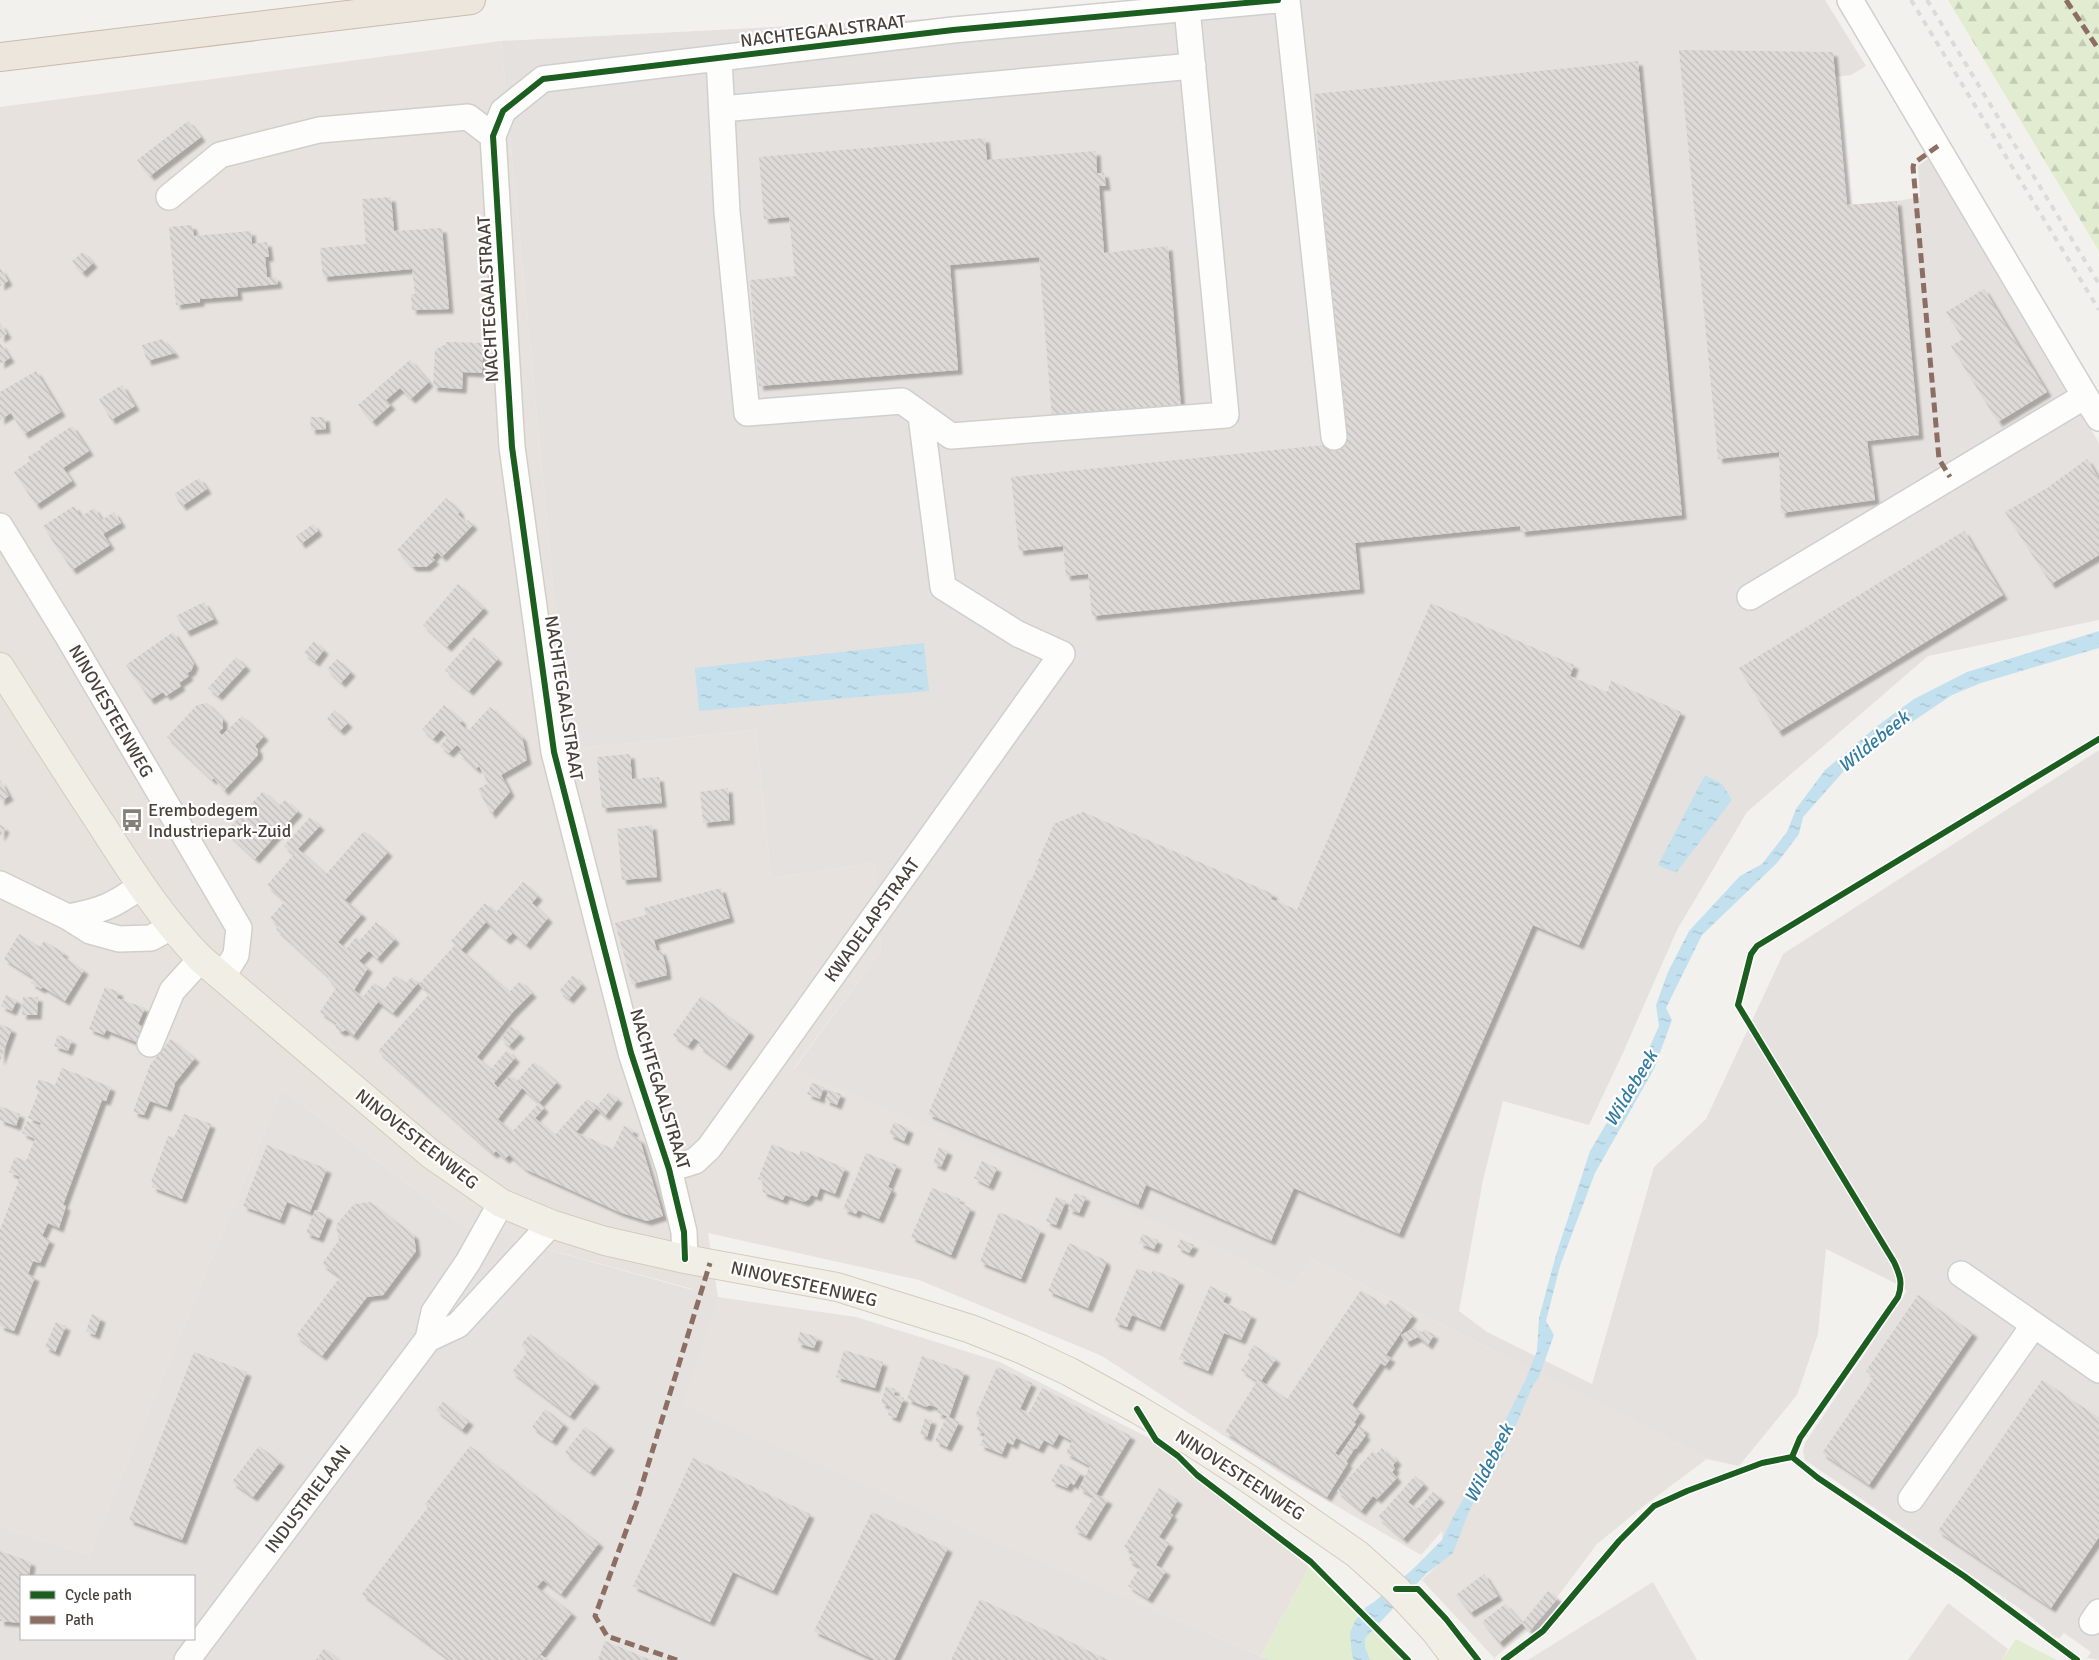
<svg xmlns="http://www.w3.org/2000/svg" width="2099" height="1660" viewBox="0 0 2099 1660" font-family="Signika,sans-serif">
<defs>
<pattern id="forest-firs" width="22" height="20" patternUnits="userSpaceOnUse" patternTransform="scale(1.25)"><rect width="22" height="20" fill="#e2ecd0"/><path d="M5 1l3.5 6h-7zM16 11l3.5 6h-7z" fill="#c3ccb3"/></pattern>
<pattern id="water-ripples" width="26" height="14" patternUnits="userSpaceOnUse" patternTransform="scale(1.25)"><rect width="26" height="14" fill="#c2e0ee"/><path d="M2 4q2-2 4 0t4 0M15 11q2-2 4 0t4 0" fill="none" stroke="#a8c1cd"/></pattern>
<pattern id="building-back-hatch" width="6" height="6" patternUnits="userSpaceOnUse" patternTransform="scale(1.25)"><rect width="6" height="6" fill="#dddad7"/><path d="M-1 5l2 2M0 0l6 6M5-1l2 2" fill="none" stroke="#bfbcb9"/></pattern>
<filter id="shadow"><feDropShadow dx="4.5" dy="4.5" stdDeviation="1" flood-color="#0004"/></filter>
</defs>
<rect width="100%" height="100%" fill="#f3f1ee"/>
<path fill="#e7e2dd" d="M501,41L561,668L581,748L756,730L771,878L874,863L881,950L794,1068L1242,1259L1292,1287L1312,1259L1707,1459L1645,1505L1597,1544L1537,1624L1495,1657L1496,1660L1422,1580L1444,1559L1442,1531L1421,1555L1288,1478L1102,1356L919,1280L708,1233L718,1297L856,1317L1000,1362L1159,1443L1309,1567L1261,1656L680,1405L692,1289L463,1226L282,1089L89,1555L0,1527V107Z
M1948,1603L2008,1649L2002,1660H1908Z"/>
<path fill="#e5e1de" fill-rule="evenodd" d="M1295,0H1825L1866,66L1851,75L1835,77L1847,205L1897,201L1920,197L1918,166L1929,158L2099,443V620L1928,656L1747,812L1677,930L1622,1055L1589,1125L1503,1101L1483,1180L1459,1311L1487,1332L1592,1384L1654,1167L1706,1119L1783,954L2099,750V1660L2087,1658L2091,1652L2064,1633L2060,1638L2055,1637L2026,1613L1805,1460L1803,1451L1805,1443L1907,1291L1897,1284L1826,1249L1818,1334L1797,1395L1739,1466L1707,1459L1312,1259L1292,1287L1242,1259L794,1069L881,950L874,863L771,878L756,730L581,748L561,668L501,41Z
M282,1089L463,1226L718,1297L681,1405L1270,1660H0V1527L89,1555ZM21,1576H194V1639H21Z"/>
<path fill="#e2ecd0" d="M1309,1567L1403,1660H1270L1261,1656Z
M2016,1639L2057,1660H2002Z"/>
<path fill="url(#forest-firs)" d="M1948,0H2099V251Z"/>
<path fill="#e5e2df" d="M1653,1582L1697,1660H1528Z"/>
<path fill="url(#water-ripples)" d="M2099,631V648L1981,683L1952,695L1851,763L1803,817L1799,834L1777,863L1702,935L1666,1008L1672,1020L1654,1069L1595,1173L1560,1266L1546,1321L1554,1335L1539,1377L1532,1387L1504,1454L1470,1509L1453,1553L1426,1574L1365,1638V1647L1370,1660H1354L1352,1655L1350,1633L1355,1621L1366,1607L1374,1602L1412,1570L1442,1540L1453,1517L1483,1465L1525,1381L1537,1351L1539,1318L1556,1255L1590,1151L1642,1064L1659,1026L1656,1005L1668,972L1689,931L1740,876L1762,864L1787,832L1796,809L1825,770L1876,727L1914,699L1967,672Z
M924,643L929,691L699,711L695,668Z
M1705,775L1722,784L1732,800L1676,873L1658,865Z"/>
<path fill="url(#building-back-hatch)" filter="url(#shadow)" d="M1679,50L1833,52L1847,205L1897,201L1919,435L1867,441L1875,500L1781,513L1779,452L1718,459Z
M1638,61L1682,515L1521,532L1520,526L1355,543L1360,589L1092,616L1088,574L1066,576L1063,546L1019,551L1011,477L1343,443L1314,94Z
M188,121L201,137L150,176L137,160Z
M985,138L987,160L1096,151L1097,173H1104L1106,186H1099L1104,253L1168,246L1181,408L1052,418L1039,257L950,265L958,370L759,386L750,280L795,276L789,217L764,219L759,157Z
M391,197L394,231L442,228L449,309L412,310L411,294H415L412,269L323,277L320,248L366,244L362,199Z
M192,225L194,236L251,231L252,244L267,242L269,257H265L267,277H276L278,284L237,288L238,296L200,299V302L176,305L169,227Z
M83,252L93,263L82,273L72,261Z
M0,268L8,281L0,286Z
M1984,289L2047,392L1998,422L1951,346L1963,339L1946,312Z
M0,323L7,334L0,338Z
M162,339L175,353L147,361L142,345Z
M446,342L483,343L482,373L463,372L462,389L433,387L435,350L446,344Z
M0,343L10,358L0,364Z
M410,360L429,382L411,399L400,388L386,400L391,405L372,422L358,405Z
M36,371L61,412L24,434L11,413L0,420V392Z
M122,385L135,406L111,420L99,399Z
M310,417H325L326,429L311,430Z
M72,426L89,451L63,468L72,481L36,505L14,472L30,461L28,457L41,449L40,447Z
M2087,459L2099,479V555L2051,584L2005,512L2047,488Z
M199,478L207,489L182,506L174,494Z
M446,498L460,512L458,514L466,522L468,520L473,525L442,557L437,552L432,558L435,560L426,567H412L397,550Z
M74,506L81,517L94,508L102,520L114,512L121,523L103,534L110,545L72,570L43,526Z
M313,524L318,531L301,544L296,536Z
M1964,531L2003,595L1778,732L1739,668Z
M458,584L484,608L447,647L423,625Z
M204,602L214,619L186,632L176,616Z
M1431,603L1574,665L1570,676L1607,692L1611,681L1681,712L1579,945L1533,925L1399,1234L1294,1188L1271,1241L1146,1185L1138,1205L928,1114L1028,883L1027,882L1028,880L1031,881L1039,862L1036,861L1039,859L1054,824L1083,812L1273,894L1271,899L1297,910Z
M173,632L194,664L191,671L187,673L189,676L179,683L181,686L166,696L163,692L150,700L126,665Z
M474,637L498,659L469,691L445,670Z
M314,641L324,650L315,662L304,653Z
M236,657L246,666L218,696L208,688Z
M337,659L351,672L341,683L327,669Z
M207,703L223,719V728L219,732L222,735L242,716L264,736L255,746L258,750V755L224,791L214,778L212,780L167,737L197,705Z
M444,705L462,721L460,723L468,731L490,707L522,737L527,760L501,775L510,792L491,814L478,789L488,783L479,766L476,769L459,753L462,750L457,745L449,753L440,746L448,737L441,730L433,739L422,729Z
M334,710L348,723L340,731L327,719Z
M630,754L632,779L659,777L662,803L602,808L597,757Z
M0,780L9,796L1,801L0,800Z
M728,788L730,820L703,823L700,792Z
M263,791L279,806L285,800L298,811L255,859L226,832Z
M310,817L320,826L298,849L326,874L364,831L388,852L345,900L362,914L338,942L346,949L356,937L360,940L376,922L395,939L377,959L369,951L359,961L368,968L354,990L363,997L374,983L384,990L395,975L406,983L412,977L418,983L393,1013L378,1002L353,1036L346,1030L341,1032L336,1028V1023L320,1012L336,988L327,978L329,977L276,929L279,926L270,918L285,901L267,885L294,854L284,846Z
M0,825L5,828L0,837Z
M652,825L657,877L622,880L617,829Z
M523,882L538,896L532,903L548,918L526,945L513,933L506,940L486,922L461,950L509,992L520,981L532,993L512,1013L477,1057L491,1069L507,1050L515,1058L494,1083L498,1088L510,1075L517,1081L534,1062L557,1082L539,1103L522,1088L498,1119L512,1132L539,1103L544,1108L535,1118L555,1135L587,1099L597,1106L609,1092L618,1099L605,1116L596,1108L576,1132L613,1149L624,1126L634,1130L632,1134L640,1140L663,1216L647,1221L619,1212L525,1169L509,1155L505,1159L496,1151L493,1154L378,1051L430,993L419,984L455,945L451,941L485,903L495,913Z
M721,888L730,918L654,940L657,951L661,950L665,962L667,975L632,984L615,923L646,915L644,908Z
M19,934L40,947L44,941L64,953L62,956L84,970L65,1001L43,987L41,989L31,983L34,978L4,959Z
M573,975L582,984L569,999L559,991Z
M105,987L119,992L117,998L145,1008L138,1024L142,1026L136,1042L106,1030L104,1035L89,1029Z
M6,995L17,1000L12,1011L1,1006Z
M701,996L750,1032L726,1066L699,1046L701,1043L694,1038L688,1046L673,1035Z
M23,997H38L37,1015H22Z
M0,1024L12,1029L0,1061Z
M511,1026L520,1034L509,1046L501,1039Z
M58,1035L72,1040L68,1051L54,1046Z
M171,1039L195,1058L174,1084L175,1085L167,1107L150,1101L144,1115L133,1112L150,1065Z
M62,1068L111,1087L106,1101L102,1100L63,1205L66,1206L59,1228L48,1223L42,1236L50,1240L40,1263L33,1261L28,1274L35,1277L14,1331L0,1326V1230L20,1177L9,1172L15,1157L26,1161L35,1139L22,1133L27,1121L40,1126L41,1123L28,1118L39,1091L35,1089L39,1079L55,1085Z
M812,1083L824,1087L820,1099L807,1094Z
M829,1090L841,1094L837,1105L825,1100Z
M0,1106L20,1114L16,1126L0,1120Z
M184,1114L211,1124L182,1199L152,1187L153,1183L151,1182L168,1136L174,1138Z
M894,1122L909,1129L904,1141L889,1134Z
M772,1144L799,1155L801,1150L845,1168L835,1194L820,1188L817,1197L811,1195L809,1199L804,1202L785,1195L783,1200L763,1192L762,1186L764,1181L758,1179Z
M267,1145L327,1169L310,1212L287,1202L280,1220L243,1206Z
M939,1147L948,1151L941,1167L933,1163Z
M866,1153L897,1165L888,1187L892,1189L879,1219L858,1210L856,1214L843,1209Z
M982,1161L997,1168L989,1186L974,1178Z
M932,1188L960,1199L959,1203L971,1208L951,1255L911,1237Z
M1075,1193L1086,1197L1079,1213L1068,1209Z
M1056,1197L1066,1201L1056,1225L1046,1221Z
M370,1202L414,1235L416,1251L383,1295L367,1297L322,1356L296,1336L340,1277L322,1264L339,1240L336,1225L354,1204Z
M315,1210L328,1216L319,1238L306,1233Z
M999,1212L1041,1230L1021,1279L980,1262Z
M1142,1234L1158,1240L1154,1249L1139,1243Z
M1181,1239L1194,1245L1189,1253L1177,1247Z
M1069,1243L1105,1260L1106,1264L1088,1308L1048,1291Z
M1137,1268L1151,1274L1153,1270L1180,1281L1160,1327L1132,1315L1127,1327L1114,1322Z
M1210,1286L1227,1294L1223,1302L1252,1315L1241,1340L1224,1333L1208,1371L1179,1359Z
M1361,1290L1386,1306L1390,1300L1413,1315L1386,1355L1391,1358L1385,1366L1381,1363L1352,1405L1361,1412L1354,1423L1356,1424L1335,1453L1339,1456L1359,1426L1365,1430L1363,1433L1366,1435L1356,1449L1355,1448L1346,1462L1348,1463L1327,1497L1225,1432L1257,1381L1241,1370L1250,1357L1248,1355L1254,1345L1276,1359L1261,1381L1287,1399Z
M1918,1295L1973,1333L1869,1485L1822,1453L1874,1377L1866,1371Z
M92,1314L101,1318L95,1335L86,1331Z
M56,1322L66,1326L55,1352L45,1347Z
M1415,1327L1421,1334L1424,1329L1434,1335L1428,1345L1418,1337L1406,1343L1401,1335Z
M800,1332L818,1337L814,1348L797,1343Z
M530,1334L595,1383L570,1416L512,1372L528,1351L521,1345Z
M844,1350L883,1362L875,1388L836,1377Z
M194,1352L247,1372L182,1540L129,1520Z
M922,1356L965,1372L949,1417L959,1422L947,1447L935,1441L947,1416L937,1413L938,1408L930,1405L926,1407L907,1399Z
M997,1367L1032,1383L1020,1409L1029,1413L1042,1388L1131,1436L1096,1494L1108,1500L1086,1536L1074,1529L1094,1497L1079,1488L1090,1466L1066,1453L1072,1441L1059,1434L1053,1445L1044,1440L1039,1449L1016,1438L1013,1445L1007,1442L1002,1454L980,1445L985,1434L976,1430L981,1419L975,1416Z
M2042,1380L2099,1418V1537L2051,1608L1938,1531Z
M886,1386L895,1389L894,1395L904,1398L896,1418L888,1415L890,1407L881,1403Z
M443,1402L469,1421L462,1430L436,1410Z
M545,1409L564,1424L552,1441L532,1427Z
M925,1418L932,1420L927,1437L920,1434Z
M585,1427L610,1446L590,1472L565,1452Z
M259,1446L280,1462L253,1497L232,1482Z
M470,1446L599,1543L561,1594L543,1580L537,1587L572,1613L536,1660H450L362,1594L428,1507L425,1504Z
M1382,1448L1387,1455L1390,1453L1397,1461L1393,1465L1395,1469L1392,1472L1397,1478L1377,1499L1373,1496L1361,1511L1337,1491L1373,1451L1376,1454Z
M693,1458L810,1514L773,1591L733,1572L710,1622L633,1586Z
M1061,1463L1081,1473L1074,1485L1070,1483L1067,1488L1051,1481Z
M1415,1476L1424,1484L1408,1502L1417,1509L1433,1492L1440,1498L1403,1539L1378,1517Z
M1159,1488L1178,1500L1170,1513L1173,1515L1159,1537L1169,1543L1156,1565L1166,1571L1148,1599L1128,1586L1140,1567L1128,1560L1133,1552L1124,1547Z
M872,1512L948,1548L894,1660H875L814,1631Z
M0,1551L31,1562L29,1576H21V1623L0,1621Z
M1484,1574L1498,1596L1470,1613L1456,1595Z
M1548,1591L1558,1598L1529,1632L1522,1623Z
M980,1599L1108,1660H951Z
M1505,1604L1522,1623L1499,1643L1482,1622Z
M605,1641L651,1660H598Z
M324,1648L339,1660H316Z
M541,1655L549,1660H537Z"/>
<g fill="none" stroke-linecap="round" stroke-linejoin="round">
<defs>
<path id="minor" d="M1287,0L1334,437
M719,58L727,212L747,413L902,401L951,436L1226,415L1187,8
M722,109L1193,66
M169,197L220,155L319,130L468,117L493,136
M2085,396L2099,418
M0,526L67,635L239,928L236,955L222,977
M1750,597L2085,396L1850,0
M0,884L68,917L90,931L119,939L151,938L171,927
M68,917C101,911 113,906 141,886
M150,1044L172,991L201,959
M669,1169L695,1161L709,1148L1062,654L1018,634L943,587L921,416
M685,1259L684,1232L669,1169L631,1053L554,752L512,447L493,136L503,111L543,79L953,30L1278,0
M1961,1274L2099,1370
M428,1339L458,1325L551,1224
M1911,1499L2034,1325
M2092,1622L2099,1612
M187,1660L428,1339L434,1312L468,1262L501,1203"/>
<path id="major" d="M0,667C34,721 68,774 103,827C133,874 162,919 201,959L432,1155L501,1203L551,1224L605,1241L685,1259L837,1287L971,1329L1021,1349L1070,1372L1137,1409L1195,1444L1249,1479L1357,1554L1396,1589L1435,1631L1457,1660"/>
<path id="highway" d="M0,57L471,0"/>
</defs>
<use href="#minor" stroke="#d1cfcc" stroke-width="28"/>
<use href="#major" stroke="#d4cbbc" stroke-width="30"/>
<use href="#highway" stroke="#c9bcab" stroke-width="30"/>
<use href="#minor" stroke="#fdfdfc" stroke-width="25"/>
<use href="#major" stroke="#f1eee6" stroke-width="28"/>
<use href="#highway" stroke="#ece6dc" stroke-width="28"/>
<path stroke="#dbdbda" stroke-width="4" stroke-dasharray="6 6" stroke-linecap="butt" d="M1911,0L2099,310
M1927,0L2099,284"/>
<path stroke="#8d6e63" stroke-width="5" stroke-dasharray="10 5" stroke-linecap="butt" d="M2066,0L2099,50
M1938,146L1914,163L1913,167L1939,459L1950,477
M677,1660L607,1636L595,1616L637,1501L710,1263"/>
<defs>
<path id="cycleway" d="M685,1259L684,1232L669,1169L631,1053L554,752L512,447L493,136L503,111L543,79L953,30L1278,0
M1137,1409L1156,1440L1178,1456L1197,1475L1311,1562L1408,1660
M1396,1589H1418L1446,1619L1478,1660
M1504,1660L1543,1631L1619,1541L1654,1506L1687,1491L1762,1463L1792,1457
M2077,1660L1964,1576L1818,1478L1792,1457L1800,1438L1898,1297C1903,1283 1900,1275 1894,1262L1738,1005L1751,954L1757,946L2099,739"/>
</defs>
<use href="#cycleway" stroke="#fff" stroke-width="9"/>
<use href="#cycleway" stroke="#1b5e20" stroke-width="6"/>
</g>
<defs>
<symbol id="bus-bare" viewBox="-9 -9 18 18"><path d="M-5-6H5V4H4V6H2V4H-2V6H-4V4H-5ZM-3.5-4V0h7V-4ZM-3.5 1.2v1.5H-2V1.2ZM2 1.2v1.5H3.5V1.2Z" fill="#857f79" stroke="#fff" stroke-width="2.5" paint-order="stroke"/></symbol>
</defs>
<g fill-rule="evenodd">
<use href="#bus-bare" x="116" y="804" width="32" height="32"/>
</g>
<g text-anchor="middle" stroke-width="4.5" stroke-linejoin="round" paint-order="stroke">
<g font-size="18" fill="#4a423a" stroke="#fff">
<text transform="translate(823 31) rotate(-7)" y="6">NACHTEGAALSTRAAT</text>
<text transform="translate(488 299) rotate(-93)" y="6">NACHTEGAALSTRAAT</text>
<text transform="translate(564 698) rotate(81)" y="6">NACHTEGAALSTRAAT</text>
<text transform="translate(111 711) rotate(60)" y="6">NINOVESTEENWEG</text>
<text transform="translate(872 920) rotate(-54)" y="6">KWADELAPSTRAAT</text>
<text transform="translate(660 1089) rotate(73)" y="6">NACHTEGAALSTRAAT</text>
<text transform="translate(417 1139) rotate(38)" y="6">NINOVESTEENWEG</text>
<text transform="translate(804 1284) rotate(13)" y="6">NINOVESTEENWEG</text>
<text transform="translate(1240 1475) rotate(33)" y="6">NINOVESTEENWEG</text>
<text transform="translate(308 1499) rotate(-53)" y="6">INDUSTRIELAAN</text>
</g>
<g font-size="18" fill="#4a423a" stroke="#fff" text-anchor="start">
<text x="148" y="816">Erembodegem<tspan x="148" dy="21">Industriepark-Zuid</tspan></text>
</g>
<g font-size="19" font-style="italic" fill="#327ca2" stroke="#fff">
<text transform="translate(1873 741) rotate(-39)" y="7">Wildebeek</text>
<text transform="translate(1630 1088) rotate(-59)" y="7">Wildebeek</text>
<text transform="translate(1488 1463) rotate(-63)" y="7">Wildebeek</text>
</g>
</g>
<rect x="20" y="1575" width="175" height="65" fill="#ffffff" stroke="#b7b3b0"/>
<rect x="30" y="1591" width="25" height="8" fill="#1b5e20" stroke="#b7b3b0"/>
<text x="65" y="1600" font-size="15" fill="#4a423a">Cycle path</text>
<rect x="30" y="1616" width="25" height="8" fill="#8d6e63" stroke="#b7b3b0"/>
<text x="65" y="1625" font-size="15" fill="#4a423a">Path</text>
</svg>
